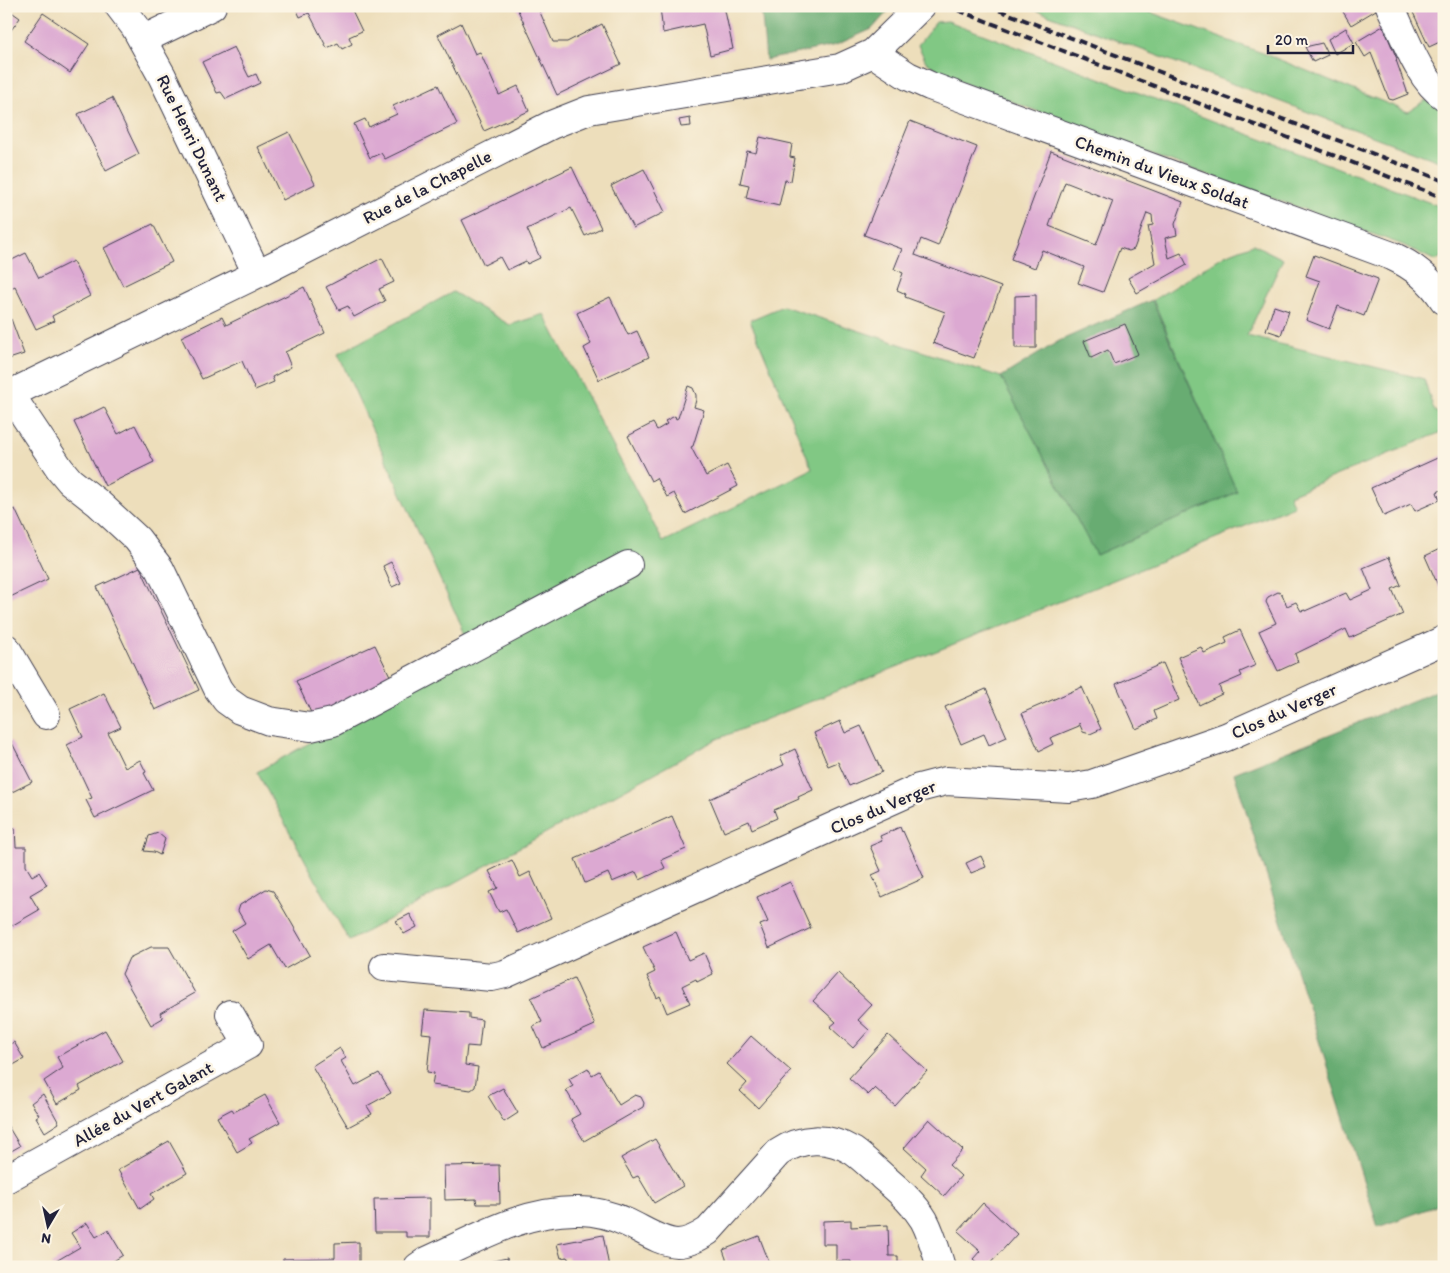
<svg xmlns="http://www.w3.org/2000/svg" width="1450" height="1273" viewBox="0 0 1450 1273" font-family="Itim,sans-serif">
<rect width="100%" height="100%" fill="#fcf5e5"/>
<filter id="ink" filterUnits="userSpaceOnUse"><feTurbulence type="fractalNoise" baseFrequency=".02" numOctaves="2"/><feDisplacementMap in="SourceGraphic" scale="10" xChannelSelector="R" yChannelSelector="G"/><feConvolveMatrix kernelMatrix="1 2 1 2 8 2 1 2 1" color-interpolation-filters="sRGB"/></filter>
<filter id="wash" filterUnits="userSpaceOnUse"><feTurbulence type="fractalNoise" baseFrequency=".0096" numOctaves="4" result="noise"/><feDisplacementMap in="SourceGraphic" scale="20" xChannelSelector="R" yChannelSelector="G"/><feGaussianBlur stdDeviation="1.12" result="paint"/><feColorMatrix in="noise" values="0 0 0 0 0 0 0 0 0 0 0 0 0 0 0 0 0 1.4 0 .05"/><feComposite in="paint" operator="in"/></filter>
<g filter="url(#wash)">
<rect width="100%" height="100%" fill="#eddebb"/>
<path fill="#81c884" stroke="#527560" d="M1025,6H1133L1268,55L1408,112L1426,100L1444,108V163Z
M948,21L1444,208V255L1436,261L1403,245L1166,160L950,78L926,62L918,45L936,22Z
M1253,244L1283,259L1247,336L1424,379L1434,410L1444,418V431L1289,495L1294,506L1146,567L717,739L349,941L257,772L473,652L338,354L453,292L510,325L544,314L663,542L812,469L750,320L783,306L1001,377L1096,555L1237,492L1153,300L1225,255Z"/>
<path fill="#68ac72" stroke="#456756" d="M761,6H874L888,11L872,29L836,45L766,60Z
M1152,300L1237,492L1096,555L1001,377L1059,341Z
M1444,688V1203L1378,1227L1234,773Z"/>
<g id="blocks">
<path fill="#dca9d2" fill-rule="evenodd" d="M295,6H350L362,31L349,37L352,44L342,49L338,43L327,48L309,13L300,17Z
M516,6H548L539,10L553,42H567L602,24L621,64L557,95Z
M665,6H724L733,49L710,55L703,24L663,33L660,7Z
M1350,6H1374L1376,10L1351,25L1342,10Z
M1410,6H1444V40L1429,47Z
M6,8L20,18L6,37Z
M43,13L89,44L70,73L24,41Z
M461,23L475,54L480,52L499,95L518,86L529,111L484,131L438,35Z
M1383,26L1397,59L1396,60L1408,94L1393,100L1389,99L1371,53L1365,57L1356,42Z
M1346,28L1354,43L1335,54L1328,39Z
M1322,43L1328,55L1313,62L1305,47Z
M234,47L249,77L256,74L260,83L226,99L221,92L217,93L202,62Z
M438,85L457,124L385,159L381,153L370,158L354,124L365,119L369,127L397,114L393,106Z
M112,98L139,154L106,171L78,114Z
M690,118L691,126L681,127L679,120Z
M910,121L977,147L938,246L921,239L915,255L1001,287L974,358L933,343L945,312L905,297L906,294L897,290L903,273L894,269L902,249L864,235Z
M289,132L315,184L283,200L258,147Z
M760,137L792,144L790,157L795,158L791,181L785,180L779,206L746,198L749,185L740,183L747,151L756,153Z
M1051,151L1183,202L1175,224L1177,235L1165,238L1169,258L1181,253L1187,265L1137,293L1128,278L1155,263L1148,226L1153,225L1152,215L1147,213L1134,249L1129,251L1120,248L1103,292L1078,283L1084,267L1042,250L1035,268L1011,259ZM1065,182L1113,201L1096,245L1049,226Z
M572,167L601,228L585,236L571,208L527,229L540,258L527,264L526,261L507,270L500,257L484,265L462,220Z
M644,169L665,212L633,228L611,186Z
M153,224L172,262L123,286L104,248Z
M26,253L39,278L73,261L90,296L52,316L54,321L36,329L15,286L6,291V263Z
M1314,255L1378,279L1364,316L1338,306L1329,329L1306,320L1320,281L1306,276Z
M382,258L394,282L379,289L385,301L354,317L348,306L339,310L326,287Z
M304,287L325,333L285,352L291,367L272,377L274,382L255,390L242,361L202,379L181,337L222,317L226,325Z
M1036,295V348H1015V296Z
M610,297L628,335L637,331L649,357L599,380L584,348L591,344L577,313Z
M1274,306L1289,311L1281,335L1266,330Z
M11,319L24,354L6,360V321Z
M1125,324L1138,354L1114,364L1108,350L1091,358L1084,341Z
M688,386L693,388L696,395V400L694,407L704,410L693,446L691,447L706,476L727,465L738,486L685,514L674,493L667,497L656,478L651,481L628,436L653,423L657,430L667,424L665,421L675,416L676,419L678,418Z
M104,407L118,434L135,425L154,462L105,486L74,422Z
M1444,455V489L1437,492L1440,500L1415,511L1411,504L1384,516L1371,488Z
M15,509L48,579L6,599V514Z
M1444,547V591L1441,592L1425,556Z
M1389,557L1401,585L1392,589L1403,614L1350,638L1346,629L1295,654L1298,662L1278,671L1259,631L1276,623L1266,602L1268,597L1278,592L1282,594L1287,606L1296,602L1301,611L1305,610V611L1346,593L1350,600L1372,590L1363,568Z
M391,562L401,583L392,587L383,566Z
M140,567L199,690L155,710L97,587Z
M1240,630L1256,665L1240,672L1242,676L1219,686L1222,694L1199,705L1178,657L1201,647L1204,653L1227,643L1225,637Z
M375,645L393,682L314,719L296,681Z
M1163,663L1179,700L1154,711L1157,719L1136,729L1116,684Z
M1082,687L1101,729L1090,734L1083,732L1079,723V726L1050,738L1053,744L1039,751L1022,713Z
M986,689L1007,737L989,745L984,734L961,744L945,707Z
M104,693L121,727L108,733L125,768L140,760L146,772L144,773L153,790L95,818L86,800L92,798L67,745L83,737L70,709Z
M840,721L845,733L861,726L882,772L849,786L838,762L828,766L814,733Z
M11,741L32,782L6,795V743Z
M795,749L813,790L798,797L799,799L774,810L777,818L752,829L749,821L724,832L710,799L784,765L780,756Z
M672,816L686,849L661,860L665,868L640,880L636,872L612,882L608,873L585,883L575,859Z
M900,827L902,832L903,831L924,878L882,897L872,875L881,871L870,846L882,841L880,836Z
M7,828H15L16,847H26V866L32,876L39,872L47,885L30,895L39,910L6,929Z
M158,833L165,839L160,855L154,852L144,851L149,836Z
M981,856L986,867L971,873L966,863Z
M512,860L520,877L530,872L551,918L518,933L506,909L499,912L489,892L498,888L489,871Z
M790,882L811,928L769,948L760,925L768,922L757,897Z
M266,889L273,891L310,955L285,969L271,945L248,959L232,931L245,923L238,911L240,905Z
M410,914L417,927L404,934L396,921Z
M676,932L688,960L704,953L713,974L697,982L696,979L682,986L690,1003L667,1013L660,996L657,998L647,976L655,972L643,947Z
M151,947H169L195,993L160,1013L163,1018L151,1025L122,974L129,958Z
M838,973L872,1005L858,1020L869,1030L853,1048L830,1027L836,1022L813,1001Z
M574,978L595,1025L543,1048L533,1026L542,1022L531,998Z
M425,1010L469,1013V1018L482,1020L479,1047L467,1046L465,1065L478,1067L475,1087L471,1090L432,1085L434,1073L427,1072L431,1034L422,1033Z
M105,1030L123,1061L79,1086L81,1090L57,1104L44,1081L63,1068L57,1057Z
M888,1035L927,1071L895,1106L875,1088L868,1095L849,1078Z
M751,1036L791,1071L758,1108L740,1091L747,1083L727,1064Z
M14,1042L24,1059L6,1069V1046Z
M340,1048L346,1058L341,1061L355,1086L379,1073L391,1093L367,1106L372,1114L348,1127L312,1066Z
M588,1068L592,1075L599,1071L619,1105L635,1095L641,1097L644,1103L643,1107L584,1141L571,1119L580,1114L566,1090L573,1086L569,1079Z
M503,1088L518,1113L504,1122L488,1096Z
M43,1094L59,1123L45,1132L36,1117L39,1115L31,1103Z
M265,1095L280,1122L249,1139L252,1143L237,1152L217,1117L232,1109L234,1112Z
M929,1119L963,1150L949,1165L961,1176L944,1196L921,1175L926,1168L904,1148Z
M6,1123L20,1146L6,1154Z
M655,1139L683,1186L654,1203L638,1176L633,1178L621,1158Z
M169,1141L187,1173L151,1194L154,1199L140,1209L118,1170Z
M499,1165L500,1204H477L476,1199L445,1200L444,1166Z
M430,1198V1237H406V1232H375L374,1199Z
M983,1203L1017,1234L987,1267H982L973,1259L980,1251L958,1231Z
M851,1220V1227L888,1225L889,1256H898V1267H851V1261H836V1244H823V1221Z
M87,1223L96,1237L108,1230L123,1255L104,1267H53L51,1264L80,1247L71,1233Z
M603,1235L609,1267H571L568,1257L561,1258L557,1244Z
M759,1236L771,1267H735L734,1264L729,1267L723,1250Z
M359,1242V1267H283V1259L335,1258V1243Z
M507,1258L509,1267H470V1266Z"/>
</g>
</g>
<g filter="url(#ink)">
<use href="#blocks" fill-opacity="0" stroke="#403e4e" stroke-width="1"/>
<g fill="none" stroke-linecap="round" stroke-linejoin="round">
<defs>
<path id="minor" d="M119,6L135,27L162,76L257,274
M1390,6C1404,34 1418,79 1444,96
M142,40L212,6
M873,53L908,76L930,86L1392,256C1414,266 1431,280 1444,300
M10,394L60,469L70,481L98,503L137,539L160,569L218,689L226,700L240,710L269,721L310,727L333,722L628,565
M6,396L257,274L551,125L589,110L840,68L873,53L921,6
M6,648L46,715
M384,967L492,977L505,974L919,788L946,781L1069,788L1092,784L1226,737L1444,640
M6,1179L248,1045L230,1014
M418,1267L427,1261C476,1239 525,1209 580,1211C597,1211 613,1216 628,1223C643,1230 660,1242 677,1243C688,1243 699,1237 708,1231L778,1153C801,1137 828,1136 853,1151C863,1158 873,1168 882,1176C898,1190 913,1202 924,1220C932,1235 936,1251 941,1267"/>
</defs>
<use href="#minor" stroke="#403e4e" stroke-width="30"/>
<use href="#minor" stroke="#fff" stroke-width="28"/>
<path stroke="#22223b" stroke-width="4" stroke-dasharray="8 4" stroke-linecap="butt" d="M947,6L1444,198
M988,6L1444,181"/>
</g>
</g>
<g text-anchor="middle" stroke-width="5" stroke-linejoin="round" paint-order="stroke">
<g font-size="18" fill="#22223b" stroke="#fcf5e5">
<text transform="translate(192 138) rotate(64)" y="6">Rue Henri Dunant</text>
<text transform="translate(1162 172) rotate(20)" y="6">Chemin du Vieux Soldat</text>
<text transform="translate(427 187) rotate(-27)" y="6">Rue de la Chapelle</text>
<text transform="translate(1284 711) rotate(-24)" y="6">Clos du Verger</text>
<text transform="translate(883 807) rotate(-23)" y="6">Clos du Verger</text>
<text transform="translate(143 1104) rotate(-29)" y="6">Allée du Vert Galant</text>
</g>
</g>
<rect width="1450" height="1273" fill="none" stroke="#fcf5e5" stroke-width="25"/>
<g transform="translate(48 1226) rotate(189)" stroke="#fcf5e5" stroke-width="4" paint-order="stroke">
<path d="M0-4L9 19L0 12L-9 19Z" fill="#22223b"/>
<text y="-8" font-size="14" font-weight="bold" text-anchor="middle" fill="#22223b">N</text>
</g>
<path d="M1268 45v8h85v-8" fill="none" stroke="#22223b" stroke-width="2.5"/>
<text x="1275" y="45" font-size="15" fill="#22223b" stroke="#fcf5e5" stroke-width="4" paint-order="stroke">20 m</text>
</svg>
